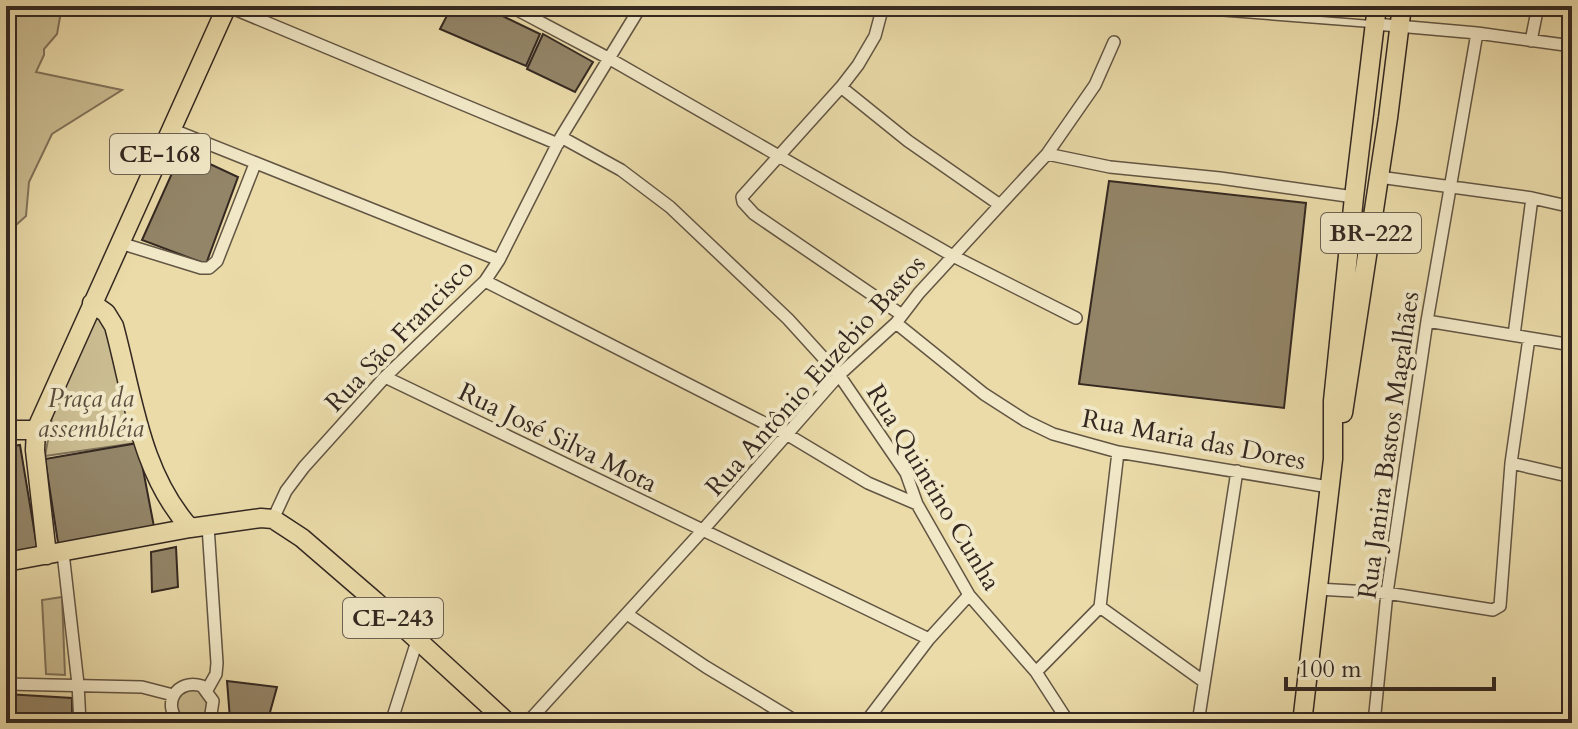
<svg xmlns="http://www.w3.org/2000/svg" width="1578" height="729" viewBox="0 0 1578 729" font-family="Cardo,serif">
<rect width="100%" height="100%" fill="#eadba9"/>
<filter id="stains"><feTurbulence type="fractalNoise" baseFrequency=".0025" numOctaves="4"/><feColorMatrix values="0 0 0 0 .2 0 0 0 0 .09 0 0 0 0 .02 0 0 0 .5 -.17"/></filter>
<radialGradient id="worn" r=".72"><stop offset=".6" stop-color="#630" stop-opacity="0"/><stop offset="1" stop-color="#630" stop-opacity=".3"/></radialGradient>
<path fill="#cbbd92" stroke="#80725a" stroke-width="2" d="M6,6H62L57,34L44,49V55L36,72L122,90L52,134L29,182L26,216L6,234Z
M95,313L106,316L136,443L45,456L54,406Z
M62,597L65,675L46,674L42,600Z
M175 705a16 16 0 1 1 32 0a16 16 0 1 1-32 0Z"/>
<path fill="#938568" stroke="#342821" stroke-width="2" d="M452,6H482L540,34L526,66L440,29Z
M543,34L593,62L575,92L527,69Z
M182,151L238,177L206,264L142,240Z
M1109,181L1306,203L1284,408L1079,384Z
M138,443L155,532L59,549L45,459Z
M20,445L38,553L13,557L6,508V447Z
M176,547L178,587L152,592L151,552Z
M227,681L277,687L267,723H246L230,719Z
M6,694L72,698V723H6Z"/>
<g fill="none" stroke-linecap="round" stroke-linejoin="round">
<defs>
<path id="service" d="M1205,6L1217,12L1371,24"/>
<path id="minor" d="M227,6L558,144
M510,6L610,59L953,256L1076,318
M883,6L875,36L858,65L841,87L742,197L743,202L754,214L902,315
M1375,24L1477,33L1572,46
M1531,41L1538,6
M841,87L908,141L1000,205
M171,129L499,260
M561,137L621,170L670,207L788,319L839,375L906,473L917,504L969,595L1036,672L1069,723
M1047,154L1110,167L1220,178L1354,197
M1379,177L1532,198L1572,207
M120,243L201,268H209L217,261L255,164
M485,281L788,435L868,483L917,504
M1427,321L1572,345
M896,323L984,394L1026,421L1053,434L1118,452L1329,487
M1514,335L1532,198
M385,377L929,639
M1118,452L1100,607L1203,681
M1511,463L1572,477
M273,519L286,491L304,467L385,377L485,281L499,260L561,137L641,6
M63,553L78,684L80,723
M1317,589L1387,593L1493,610L1500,606L1511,463L1529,338
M627,614L706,667L799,723
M1036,672L1100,607
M6,684L142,687L173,695
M207,690L216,674L217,663L208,526
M180,723C161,705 176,678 202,686L213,701L211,714L204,723
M391,723L417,641
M527,723L702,531L839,375L896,323L919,293L1047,154L1095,85L1114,42
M865,723L929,639L969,595
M1198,723L1237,471
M1374,723L1387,593L1427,321L1477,33"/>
<path id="primary" d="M92,303L106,313L114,326C133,396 140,472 190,528
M6,430H36
M47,555L35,450L36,430L227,6
M6,562L190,528L261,518L273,519L302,538L375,601L508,723"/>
<path id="trunk" d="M1343,413L1388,118L1402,6
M1302,723L1333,459V401L1354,197L1377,6"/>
</defs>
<use href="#service" stroke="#625543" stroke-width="9"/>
<use href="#minor" stroke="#625543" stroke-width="14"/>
<use href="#primary" stroke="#342821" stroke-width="21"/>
<use href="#trunk" stroke="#342821" stroke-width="21"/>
<use href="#service" stroke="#f1e8c7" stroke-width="6"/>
<use href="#minor" stroke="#f1e8c7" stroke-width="11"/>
<use href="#primary" stroke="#eadba9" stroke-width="18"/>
<use href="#trunk" stroke="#eadba9" stroke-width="18"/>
</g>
<g text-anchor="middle" stroke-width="8" stroke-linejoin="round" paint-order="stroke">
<g fill="#f1e8c7" stroke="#6d6253" stroke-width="2">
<rect x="110" y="134" width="100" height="40" rx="6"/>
<rect x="1321" y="213" width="100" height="40" rx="6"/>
<rect x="343" y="598" width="100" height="40" rx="6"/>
</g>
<g font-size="24" font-weight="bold" fill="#342821">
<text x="160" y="162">CE-168</text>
<text x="1371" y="241">BR-222</text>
<text x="393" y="626">CE-243</text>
</g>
<g font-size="26" fill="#342821" stroke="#f1e8c7">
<text transform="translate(399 335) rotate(-46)" y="9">Rua São Francisco</text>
<text transform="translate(815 375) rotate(-48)" y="9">Rua Antônio Euzebio Bastos</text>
<text transform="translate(558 437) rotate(26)" y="9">Rua José Silva Mota</text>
<text transform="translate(1194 439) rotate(11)" y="9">Rua Maria das Dores</text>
<text transform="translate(1388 445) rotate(-82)" y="9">Rua Janira Bastos Magalhães</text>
<text transform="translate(934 487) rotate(59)" y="9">Rua Quintino Cunha</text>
</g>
<g font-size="26" font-style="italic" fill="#5a4d3d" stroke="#f1e8c7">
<text x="91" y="407">Praça da<tspan x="91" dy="30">assembléia</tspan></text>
</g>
</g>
<rect width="1578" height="729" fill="none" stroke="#eadba9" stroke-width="32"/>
<rect x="8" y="8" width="1562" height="713" fill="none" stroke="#342821" stroke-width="4"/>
<rect x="16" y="16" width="1546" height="697" fill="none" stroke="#342821" stroke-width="2"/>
<path d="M1286 677v12h208v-12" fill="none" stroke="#342821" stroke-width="4"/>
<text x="1298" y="677" font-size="24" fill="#342821" stroke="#f1e8c7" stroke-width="6" paint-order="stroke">100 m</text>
<rect width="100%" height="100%" filter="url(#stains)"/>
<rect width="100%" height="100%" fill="url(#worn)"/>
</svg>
